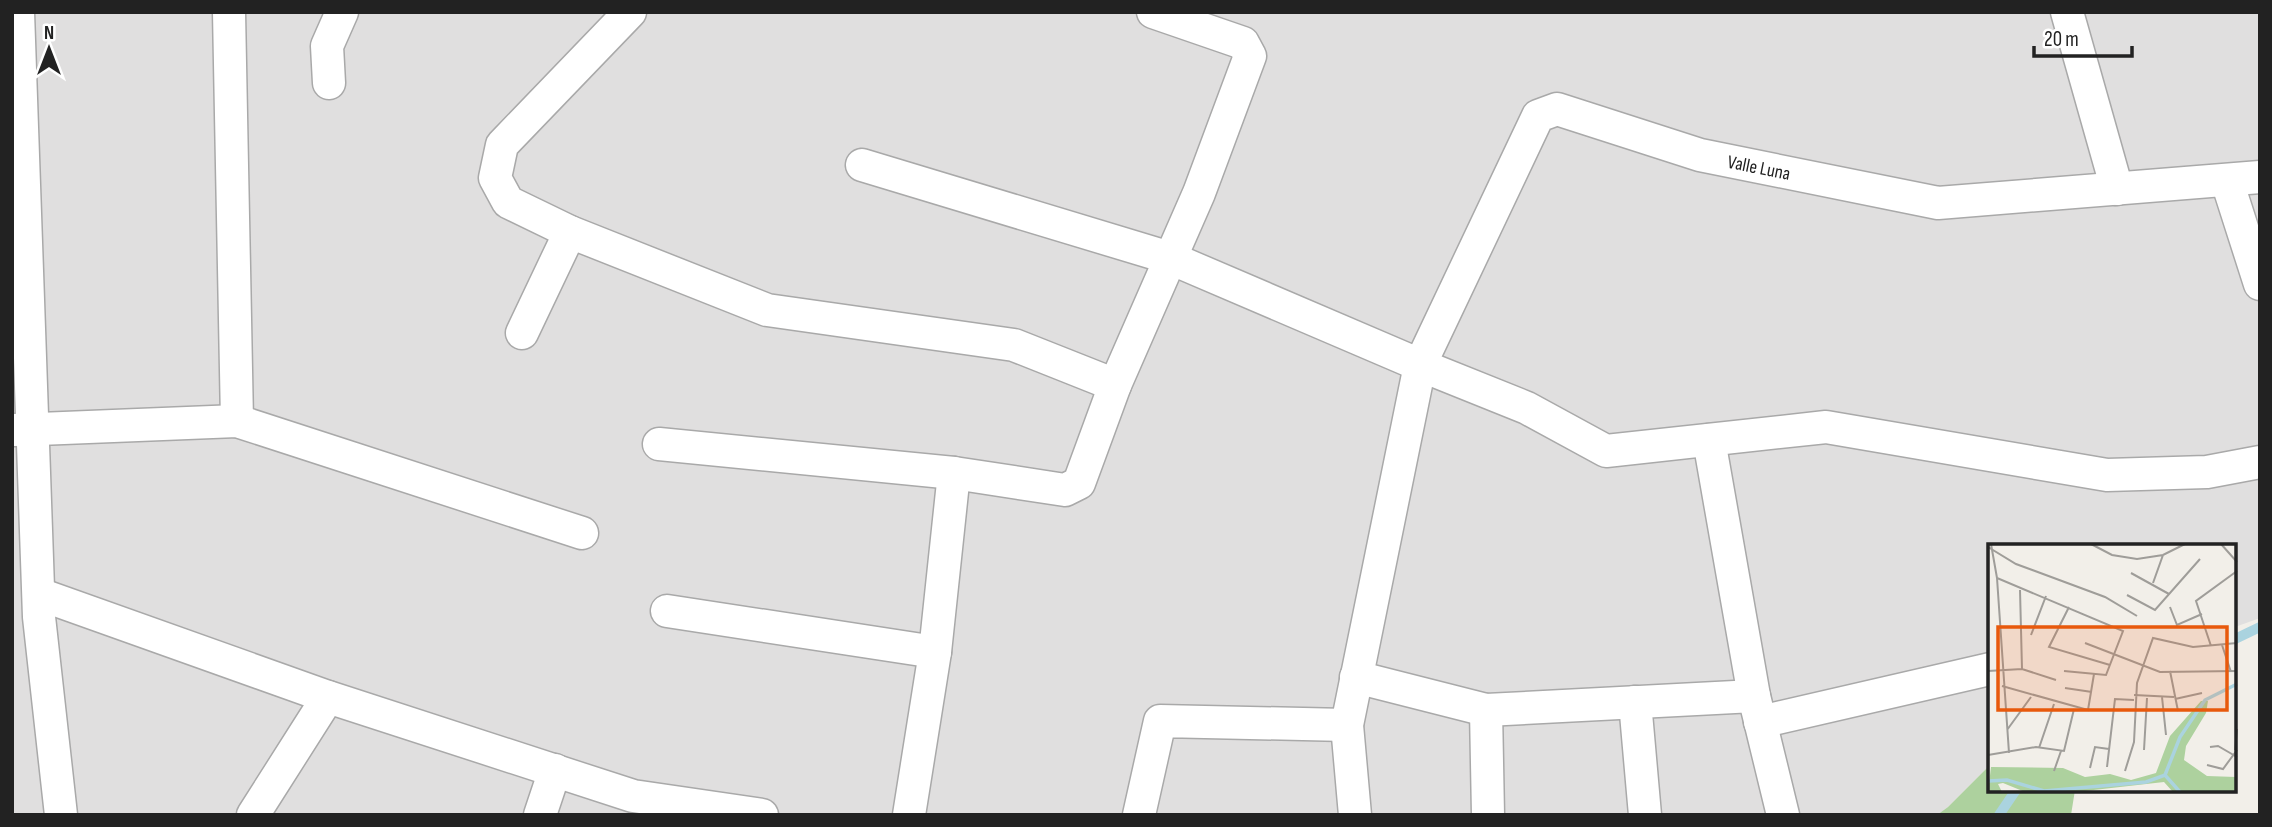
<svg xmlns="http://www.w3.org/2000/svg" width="2272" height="827" viewBox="0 0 2272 827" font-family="'Sofia Sans Condensed',sans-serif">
<rect width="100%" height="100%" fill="#f2efe9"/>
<path fill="#e0dfdf" d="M12,12H2260V618L2235,627V545H1990V765L1948,807L1937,815H12Z"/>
<path fill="#add19e" d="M1990,765V790H2075L2071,815H1937L1948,807Z"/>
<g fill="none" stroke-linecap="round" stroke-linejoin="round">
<path stroke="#aad3df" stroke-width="10" d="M2235,639L2260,627
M1999,815L2016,790"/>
<defs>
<g id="street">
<path d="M18,12L39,617L61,815"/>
<path d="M229,12L237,421"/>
<path d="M630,12L502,145L495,178L508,202L570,232L767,310L1014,345L1115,385"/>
<path d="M2067,12L2117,189"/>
<path d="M329,83L327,46L342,12"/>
<path d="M862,165L1170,258L1420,365L1527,408L1606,451L1826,427L2107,475L2207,472L2260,462"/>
<path d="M2227,181L2260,284"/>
<path d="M522,333L570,232"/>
<path d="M14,430L237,421L582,533"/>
<path d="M1709,440L1754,696L1783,815"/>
<path d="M659,444L954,473L1065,490L1079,483L1115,385L1199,193L1250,56L1243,43L1153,12"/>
<path d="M39,594L328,697L633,796L762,815"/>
<path d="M667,611L935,652"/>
<path d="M1356,677L1486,710L1754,696"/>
<path d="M1635,702L1645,815"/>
<path d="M1486,710L1488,815"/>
<path d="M1760,722L1990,669"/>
<path d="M253,815L328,697"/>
<path d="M540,815L555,770"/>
<path d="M909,815L935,652L954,473"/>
<path d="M1139,815L1160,721L1347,725"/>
<path id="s1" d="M1355,815L1347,725L1420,365L1538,116L1557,109L1700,155L1938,203L2260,177"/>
</g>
</defs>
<use href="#street" stroke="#a9a9a9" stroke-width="35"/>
<use href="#street" stroke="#fff" stroke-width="32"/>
</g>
<g text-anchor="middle" stroke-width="7" stroke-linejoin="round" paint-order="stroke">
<g font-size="19" fill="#222" stroke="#fff">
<text dy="7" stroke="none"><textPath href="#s1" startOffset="964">Valle Luna</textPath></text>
</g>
</g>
<g transform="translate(1988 544)">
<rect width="248" height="248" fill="#f2efe9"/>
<path d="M213,157H220L218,169L198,202L196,216L219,232L248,233V248H185L176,238L88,248H37L15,239L10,240L14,248H0L3,223L75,224L97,233L122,230L143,236L168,229L182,192Z" fill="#add19e"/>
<path fill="none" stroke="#aad3df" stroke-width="3.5" d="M177,231L192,193L217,156L249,140M0,237L19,236L56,247L158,238L177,231L192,248"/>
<path fill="none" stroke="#9f9d99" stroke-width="2" d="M3,0L9,34L135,87L118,131L76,127M103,0L124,11L149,15L175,11L197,0M233,0L249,18M0,3L28,20L117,53L149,72M143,29L181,50M9,34L21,209M165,39L175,11M32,46L34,125M139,51L167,66L212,15M81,63L61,103L122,121M182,63L189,81L214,70M43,91L58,52M97,99L172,128L249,127M234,101L243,128M223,102L208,57L249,27M0,127L34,125L68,136M182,127L190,167M14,142L100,166L106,130M77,144L104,148M146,151L186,153M174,153L178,191M187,155L214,149M19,186L43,153M222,203L230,202L249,213M51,204L66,160M156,206L159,154M247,206L249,185M0,211L48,203L76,207L86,165M219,221L235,225L249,206M119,223L127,155L146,156M102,224L107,203L121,205M66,227L73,207M137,227L146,198L149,139L165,94L205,103L249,99"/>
<path fill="#e8590c" fill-opacity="0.15" stroke="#e8590c" stroke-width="3.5" d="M10,83H239V166H10Z"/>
<rect width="248" height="248" fill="none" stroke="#222" stroke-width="3.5"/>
</g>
<rect width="2272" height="827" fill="none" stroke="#222222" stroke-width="28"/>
<g transform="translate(49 49)" stroke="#ffffff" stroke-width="5" paint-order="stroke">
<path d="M0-5L12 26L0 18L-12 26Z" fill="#222222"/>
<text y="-10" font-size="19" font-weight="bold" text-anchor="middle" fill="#222222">N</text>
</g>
<path d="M2034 46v10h98v-10" fill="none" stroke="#222222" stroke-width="3.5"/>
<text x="2044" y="46" font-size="21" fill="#222222" stroke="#ffffff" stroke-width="5" paint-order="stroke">20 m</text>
</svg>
